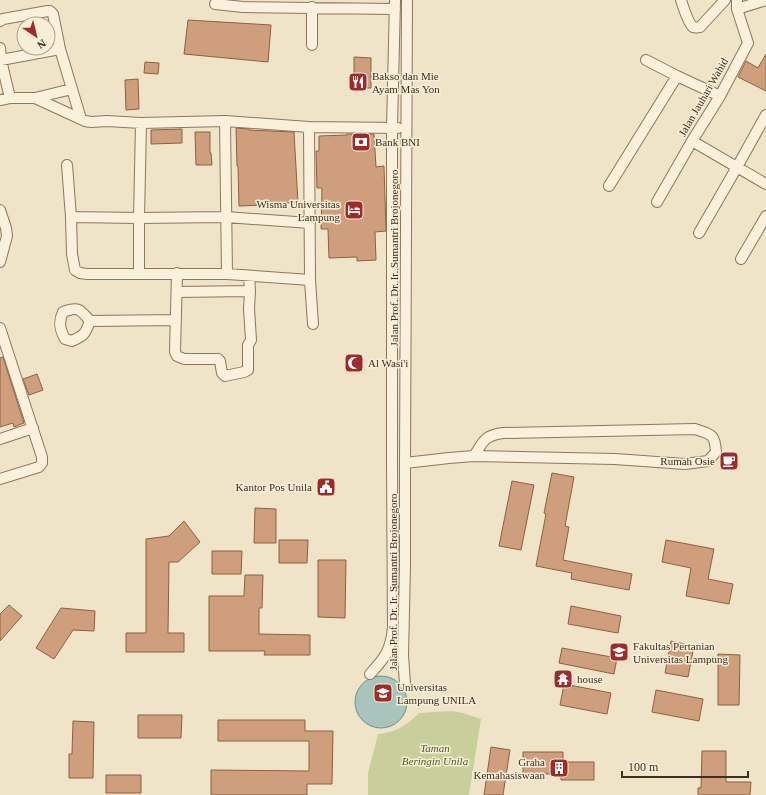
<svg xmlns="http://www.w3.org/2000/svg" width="766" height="795" viewBox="0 0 766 795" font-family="'Times New Roman',serif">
<rect width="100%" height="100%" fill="#f0e4c8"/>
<path fill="#c9cf9b" d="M452,711L463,713L481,719L469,795H368V773L378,734C396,732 406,726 419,713Z"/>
<path fill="#a9c4bc" stroke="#6f938a" d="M355 702a26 26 0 1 1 52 0a26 26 0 1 1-52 0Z"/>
<path fill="#cf9f7d" stroke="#8d5f41" d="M188,20L271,25L268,62L184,54Z
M766,54V91L738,77L746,61L758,68Z
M354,57L371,58V88H354Z
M145,62L159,63L158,74L144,73Z
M138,79L139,109L126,110L125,80Z
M236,128L249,129V130L294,132L298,203L268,202V205L239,206L238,166H237Z
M182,129V143L151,144V130Z
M195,132H210V153H211L212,165H196Z
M347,134H374L376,167L384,166L386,231L375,232L376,260L357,261V257L329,258L328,229H321L322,188H317L316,151H319V136L347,135Z
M3,357L24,423L14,427L13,423L0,427V358Z
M37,374L43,390L29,395L23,379Z
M552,473L574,477L565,526L569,527L563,560L632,574L629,590L571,579L572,573L536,566L546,514L544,513Z
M512,481L534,485L521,550L499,546Z
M255,508L276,509V543H254Z
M184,521L200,542L178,562H169L168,633H184V652H126V633H146V539L169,536Z
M279,540H308L307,563H279Z
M666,540L714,549L708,579L733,584L729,604L686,596L691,568L662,562Z
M212,551H242L241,574H212Z
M318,560H346L345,618L318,617Z
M245,575H263L262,608H259V634L310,635V655H264L265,651H209V596H244Z
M9,605L22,616L0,641V614Z
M571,606L621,616L618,633L568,624Z
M61,608L95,611L94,631L73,630L54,659L36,648Z
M671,641L694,646L688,677L665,673Z
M562,648L617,658L614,674L559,663Z
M718,654L740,655L739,705H718Z
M564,684L611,693L607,714L560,705Z
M656,690L703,699L699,721L652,712Z
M138,715H182L181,738H138Z
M218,720H305V731H333L332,784H307V795H211V770L309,771V741H218Z
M73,721L94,722L93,778H69V754H72Z
M491,747L510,750L503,795H484Z
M702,751H726V782H751L750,795H698V788H701Z
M523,752H563V762H594V780H561V774H523Z
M106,775H141V793H106Z"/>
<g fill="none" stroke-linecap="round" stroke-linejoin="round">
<defs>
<path id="minor" d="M681,0C683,6 688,23 693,27C696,28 698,27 700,27L725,0
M215,4L243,7L395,9
M737,9L766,0
M0,21L3,19L48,11H50L53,14L60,49L81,119
M312,45V7
M0,48L1,60L10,98
M1,60L60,49
M646,60L677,76L720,96
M35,98L72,89
M0,100L10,98H35L85,121L91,122L107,121L141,123L225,121L309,127L398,128
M225,121L227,274
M309,127L310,280L313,324
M692,141L766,184
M67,165L71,217L72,254L75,270L80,273L87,274H227L310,280
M609,186L677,76
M657,202L692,141L720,96L748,43L737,9V0
M0,210L6,228L7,236L0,262
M71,217L139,218L226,217L310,223
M699,233L737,167L766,115
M741,259L766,216
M177,273L175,352L177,356L184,359H218L220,361L222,373L225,376L244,372L248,370V345L251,340L249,309L250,291L249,276
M139,274V218L141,123
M177,292L250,291
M90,321C80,309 78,306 63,312C58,322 60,330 65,339L72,341C85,335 85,334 90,321L176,320
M0,328L42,457V463L39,467L0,479
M0,439L33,428
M405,463L449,458L474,456L615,459L685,464L708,461L716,452C715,434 711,434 695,429L503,433C483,436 484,441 474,456
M370,674C385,658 391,650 393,627L392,464V128L395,0
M405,684L403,655L405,565V463L407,0"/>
</defs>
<use href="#minor" stroke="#8d765c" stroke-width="12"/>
<use href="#minor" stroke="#faf1dc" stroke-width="10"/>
</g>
<defs>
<symbol id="restaurant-square" viewBox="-11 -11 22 22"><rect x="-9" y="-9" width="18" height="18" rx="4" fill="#9e2a2b" stroke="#f7eed8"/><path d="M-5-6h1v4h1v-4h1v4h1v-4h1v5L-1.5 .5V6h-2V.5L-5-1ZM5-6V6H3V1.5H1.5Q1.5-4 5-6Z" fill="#fff"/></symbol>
<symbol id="bank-square" viewBox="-11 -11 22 22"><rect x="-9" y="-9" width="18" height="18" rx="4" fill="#9e2a2b" stroke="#f7eed8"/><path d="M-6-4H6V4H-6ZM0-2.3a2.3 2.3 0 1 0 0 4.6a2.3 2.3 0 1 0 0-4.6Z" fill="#fff"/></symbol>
<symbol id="hotel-square" viewBox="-11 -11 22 22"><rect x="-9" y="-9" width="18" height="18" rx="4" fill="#9e2a2b" stroke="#f7eed8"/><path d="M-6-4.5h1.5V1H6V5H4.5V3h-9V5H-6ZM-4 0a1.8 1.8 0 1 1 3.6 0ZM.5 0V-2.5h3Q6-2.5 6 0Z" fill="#fff"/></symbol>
<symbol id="mosque-square" viewBox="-11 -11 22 22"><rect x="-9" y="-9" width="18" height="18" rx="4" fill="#9e2a2b" stroke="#f7eed8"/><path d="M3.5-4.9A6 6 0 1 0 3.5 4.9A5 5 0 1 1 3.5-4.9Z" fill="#fff"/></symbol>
<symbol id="cafe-square" viewBox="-11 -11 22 22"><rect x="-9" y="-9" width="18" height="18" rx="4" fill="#9e2a2b" stroke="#f7eed8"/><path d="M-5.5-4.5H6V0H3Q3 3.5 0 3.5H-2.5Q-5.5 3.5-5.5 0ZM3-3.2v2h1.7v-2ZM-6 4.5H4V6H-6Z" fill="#fff"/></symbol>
<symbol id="civic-square" viewBox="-11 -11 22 22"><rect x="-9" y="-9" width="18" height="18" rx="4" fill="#9e2a2b" stroke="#f7eed8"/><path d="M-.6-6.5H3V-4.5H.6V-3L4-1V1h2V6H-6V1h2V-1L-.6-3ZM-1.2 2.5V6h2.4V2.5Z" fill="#fff"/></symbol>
<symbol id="university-square" viewBox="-11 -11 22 22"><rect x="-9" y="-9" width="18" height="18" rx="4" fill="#9e2a2b" stroke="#f7eed8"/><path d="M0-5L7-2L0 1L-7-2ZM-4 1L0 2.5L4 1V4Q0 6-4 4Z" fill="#fff"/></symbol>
<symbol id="temple-square" viewBox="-11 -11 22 22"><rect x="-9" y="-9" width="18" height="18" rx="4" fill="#9e2a2b" stroke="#f7eed8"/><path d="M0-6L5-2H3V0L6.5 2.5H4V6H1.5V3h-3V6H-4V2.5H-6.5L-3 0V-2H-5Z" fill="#fff"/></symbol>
<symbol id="building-square" viewBox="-11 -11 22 22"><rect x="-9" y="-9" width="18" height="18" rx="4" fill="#9e2a2b" stroke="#f7eed8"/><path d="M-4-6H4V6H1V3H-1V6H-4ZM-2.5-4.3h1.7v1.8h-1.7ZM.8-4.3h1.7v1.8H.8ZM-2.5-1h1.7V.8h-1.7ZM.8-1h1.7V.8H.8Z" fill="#fff"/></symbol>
</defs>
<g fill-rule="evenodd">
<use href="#restaurant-square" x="347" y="71" width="22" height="22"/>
<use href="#bank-square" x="350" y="131" width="22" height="22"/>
<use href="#hotel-square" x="343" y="199" width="22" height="22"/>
<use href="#mosque-square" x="343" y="352" width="22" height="22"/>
<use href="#cafe-square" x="718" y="450" width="22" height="22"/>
<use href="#civic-square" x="315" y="476" width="22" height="22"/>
<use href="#university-square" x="608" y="641" width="22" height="22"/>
<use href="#temple-square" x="552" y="668" width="22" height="22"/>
<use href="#university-square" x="372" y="682" width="22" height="22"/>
<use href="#building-square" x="548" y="757" width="22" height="22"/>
</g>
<g text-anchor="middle" stroke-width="3" stroke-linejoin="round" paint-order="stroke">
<g font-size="11" fill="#3d2e20" stroke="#f7eed8" text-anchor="start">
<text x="372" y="80">Bakso dan Mie<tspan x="372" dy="13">Ayam Mas Yon</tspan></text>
<text x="375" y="146">Bank BNI</text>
<text x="340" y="208" text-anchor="end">Wisma Universitas<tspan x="340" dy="13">Lampung</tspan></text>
<text x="368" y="367">Al Wasi'i</text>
<text x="715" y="465" text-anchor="end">Rumah Osie</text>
<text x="312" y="491" text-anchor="end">Kantor Pos Unila</text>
<text x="633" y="650">Fakultas Pertanian<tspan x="633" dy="13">Universitas Lampung</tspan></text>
<text x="577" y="683">house</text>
<text x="397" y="691">Universitas<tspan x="397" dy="13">Lampung UNILA</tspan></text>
<text x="545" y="766" text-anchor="end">Graha<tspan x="545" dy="13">Kemahasiswaan</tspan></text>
</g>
<g font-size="11" fill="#3d2e20" stroke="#f7eed8">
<text transform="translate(703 97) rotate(-60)" y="4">Jalan Jauhari Wahid</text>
<text transform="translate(394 258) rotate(-90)" y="4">Jalan Prof. Dr. Ir. Sumantri Brojonegoro</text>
<text transform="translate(393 582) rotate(-90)" y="4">Jalan Prof. Dr. Ir. Sumantri Brojonegoro</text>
</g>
<g font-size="11" font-style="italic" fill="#4d5a26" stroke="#f7eed8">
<text x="435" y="752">Taman<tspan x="435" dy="13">Beringin Unila</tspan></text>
</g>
</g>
<g transform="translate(36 36) rotate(145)"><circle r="19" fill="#f7eed8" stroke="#ada18e"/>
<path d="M0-3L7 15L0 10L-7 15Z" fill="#9e2a2b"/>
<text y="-6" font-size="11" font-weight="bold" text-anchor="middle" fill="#3d2e20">N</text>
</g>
<path d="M622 771v6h126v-6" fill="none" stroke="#3d2e20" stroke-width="2"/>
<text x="628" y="771" font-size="12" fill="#3d2e20" stroke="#f7eed8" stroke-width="3" paint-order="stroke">100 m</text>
</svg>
